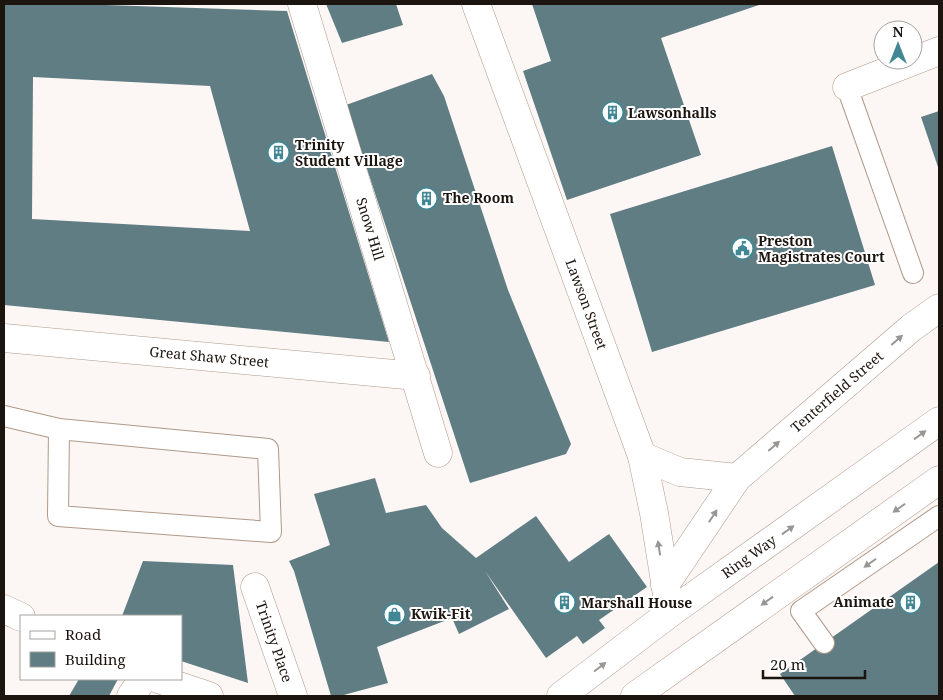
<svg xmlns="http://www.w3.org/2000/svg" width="943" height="700" viewBox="0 0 943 700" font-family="'Noto Serif',serif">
<rect width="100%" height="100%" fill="#fcf7f4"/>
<path fill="#607d83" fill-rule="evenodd" d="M4,4H76L287,11L389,342L4,305ZM33,77L210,86L250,231L32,219Z
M326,4H396L403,25L342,43Z
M532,4H762L661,38L701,155L567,200L523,71L551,61Z
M432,74L444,96L508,290L571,444L566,454L470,483L346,105Z
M939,111V170L921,117Z
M832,146L875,285L652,352L610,214Z
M375,478L386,513L426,505L442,528L476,558L536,516L569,562L609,534L647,587L599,620L605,628L583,644L577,636L546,658L485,571L509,609L459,634L452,618L377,647L388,683L340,696H331L294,571L289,561L330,545L314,494Z
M143,561L233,565L248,683L181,661V616H122Z
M939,562V696H795L780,674Z
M79,679H118L109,696H69Z"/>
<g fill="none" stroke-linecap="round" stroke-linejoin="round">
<defs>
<path id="lane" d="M847,87L913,273
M4,416L59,429L268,449L271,532L58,516L59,429
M824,643L801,611L939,516"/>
<g id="street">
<path id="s1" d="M302,4L438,453"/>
<path id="s2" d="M476,4L642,456L654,513L670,613"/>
<path d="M847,87L939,51"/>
<path id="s3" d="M4,338L416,376"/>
<path d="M642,456L680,472L737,478"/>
<path id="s4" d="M665,585L737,478L911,328L939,308"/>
<path id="s5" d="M255,587L293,696"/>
<path d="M4,609L21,617"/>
<path d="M158,679L209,696"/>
<path d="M131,696L143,679"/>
</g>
<g id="highway">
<path id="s6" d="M561,696L670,613L939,421"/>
<path d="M635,696L939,480"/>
</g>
</defs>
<use href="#lane" stroke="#af9989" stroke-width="22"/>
<use href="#street" stroke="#af9989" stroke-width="29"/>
<use href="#highway" stroke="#af9989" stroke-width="29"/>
<use href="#lane" stroke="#fff" stroke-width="20"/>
<use href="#street" stroke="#fff" stroke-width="28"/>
<use href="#highway" stroke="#fff" stroke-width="28"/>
</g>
<defs><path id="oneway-solid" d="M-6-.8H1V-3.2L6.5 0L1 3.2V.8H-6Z" transform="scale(1.25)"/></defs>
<g fill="#999593">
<use href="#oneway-solid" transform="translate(897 340) rotate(-41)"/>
<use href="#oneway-solid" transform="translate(920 435) rotate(-36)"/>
<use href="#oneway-solid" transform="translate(774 446) rotate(-41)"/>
<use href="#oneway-solid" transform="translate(899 508) rotate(145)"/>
<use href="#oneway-solid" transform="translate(713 516) rotate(-57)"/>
<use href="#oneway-solid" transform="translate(788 530) rotate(-36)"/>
<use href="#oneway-solid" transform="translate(659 548) rotate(-99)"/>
<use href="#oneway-solid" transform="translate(870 563) rotate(145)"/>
<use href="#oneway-solid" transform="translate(767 601) rotate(144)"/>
<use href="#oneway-solid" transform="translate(600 667) rotate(-37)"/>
</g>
<defs>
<symbol id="building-ring" viewBox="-11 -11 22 22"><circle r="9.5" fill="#fff" stroke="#428794" stroke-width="1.5"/><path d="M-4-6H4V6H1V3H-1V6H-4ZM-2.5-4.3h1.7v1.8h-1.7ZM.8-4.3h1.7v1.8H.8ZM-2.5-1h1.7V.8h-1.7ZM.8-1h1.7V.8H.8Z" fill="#428794"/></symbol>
<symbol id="civic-ring" viewBox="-11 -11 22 22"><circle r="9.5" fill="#fff" stroke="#428794" stroke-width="1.5"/><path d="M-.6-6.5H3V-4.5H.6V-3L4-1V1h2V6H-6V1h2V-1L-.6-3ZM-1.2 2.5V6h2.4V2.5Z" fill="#428794"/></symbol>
<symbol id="shop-ring" viewBox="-11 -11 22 22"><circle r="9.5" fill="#fff" stroke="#428794" stroke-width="1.5"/><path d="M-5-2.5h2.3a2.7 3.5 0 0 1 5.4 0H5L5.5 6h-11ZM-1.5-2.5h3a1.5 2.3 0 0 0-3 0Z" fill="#428794"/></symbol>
</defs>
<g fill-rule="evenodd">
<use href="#building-ring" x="600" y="100" width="25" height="25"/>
<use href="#building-ring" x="266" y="140" width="25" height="25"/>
<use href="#building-ring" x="414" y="186" width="25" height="25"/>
<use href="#civic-ring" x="730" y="236" width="25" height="25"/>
<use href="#building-ring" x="898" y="590" width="25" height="25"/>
<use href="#building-ring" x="552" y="590" width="25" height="25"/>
<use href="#shop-ring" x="382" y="602" width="25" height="25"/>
</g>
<g text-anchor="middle" stroke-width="4" stroke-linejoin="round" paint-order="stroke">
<g font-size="14" font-weight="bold" fill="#1c140e" stroke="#fff" text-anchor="start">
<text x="628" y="118">Lawsonhalls</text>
<text x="295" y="150">Trinity<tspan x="295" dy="16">Student Village</tspan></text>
<text x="443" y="203">The Room</text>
<text x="758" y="246">Preston<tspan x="758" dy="16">Magistrates Court</tspan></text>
<text x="894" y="607" text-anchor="end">Animate</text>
<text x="581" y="608">Marshall House</text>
<text x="411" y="619">Kwik-Fit</text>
</g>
<g font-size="14" fill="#1c140e" stroke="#fff">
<text dy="5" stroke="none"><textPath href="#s1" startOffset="235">Snow Hill</textPath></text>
<text dy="5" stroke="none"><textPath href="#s2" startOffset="320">Lawson Street</textPath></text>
<text dy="5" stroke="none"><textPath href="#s3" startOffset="206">Great Shaw Street</textPath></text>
<text dy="5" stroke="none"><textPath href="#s4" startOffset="261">Tenterfield Street</textPath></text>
<text dy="5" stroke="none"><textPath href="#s6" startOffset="234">Ring Way</textPath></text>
<text dy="5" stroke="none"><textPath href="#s5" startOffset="58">Trinity Place</textPath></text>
</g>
</g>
<rect width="943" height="700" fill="none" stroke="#1c140e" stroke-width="10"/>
<rect x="20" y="615" width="162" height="65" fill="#ffffff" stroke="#a4a19f"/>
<rect x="30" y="631" width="25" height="8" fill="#ffffff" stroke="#a4a19f"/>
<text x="65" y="640" font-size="15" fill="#1c140e">Road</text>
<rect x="30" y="652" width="25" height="15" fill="#607d83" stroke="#a4a19f"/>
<text x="65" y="665" font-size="15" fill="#1c140e">Building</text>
<g transform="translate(898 45)"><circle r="24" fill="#ffffff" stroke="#a4a19f"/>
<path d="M0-4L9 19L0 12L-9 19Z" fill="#428794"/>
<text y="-8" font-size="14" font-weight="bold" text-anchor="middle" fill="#1c140e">N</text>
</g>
<path d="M763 670v8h102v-8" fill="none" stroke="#1c140e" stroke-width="2.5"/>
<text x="770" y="670" font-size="15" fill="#1c140e" stroke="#ffffff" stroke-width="4" paint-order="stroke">20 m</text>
</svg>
